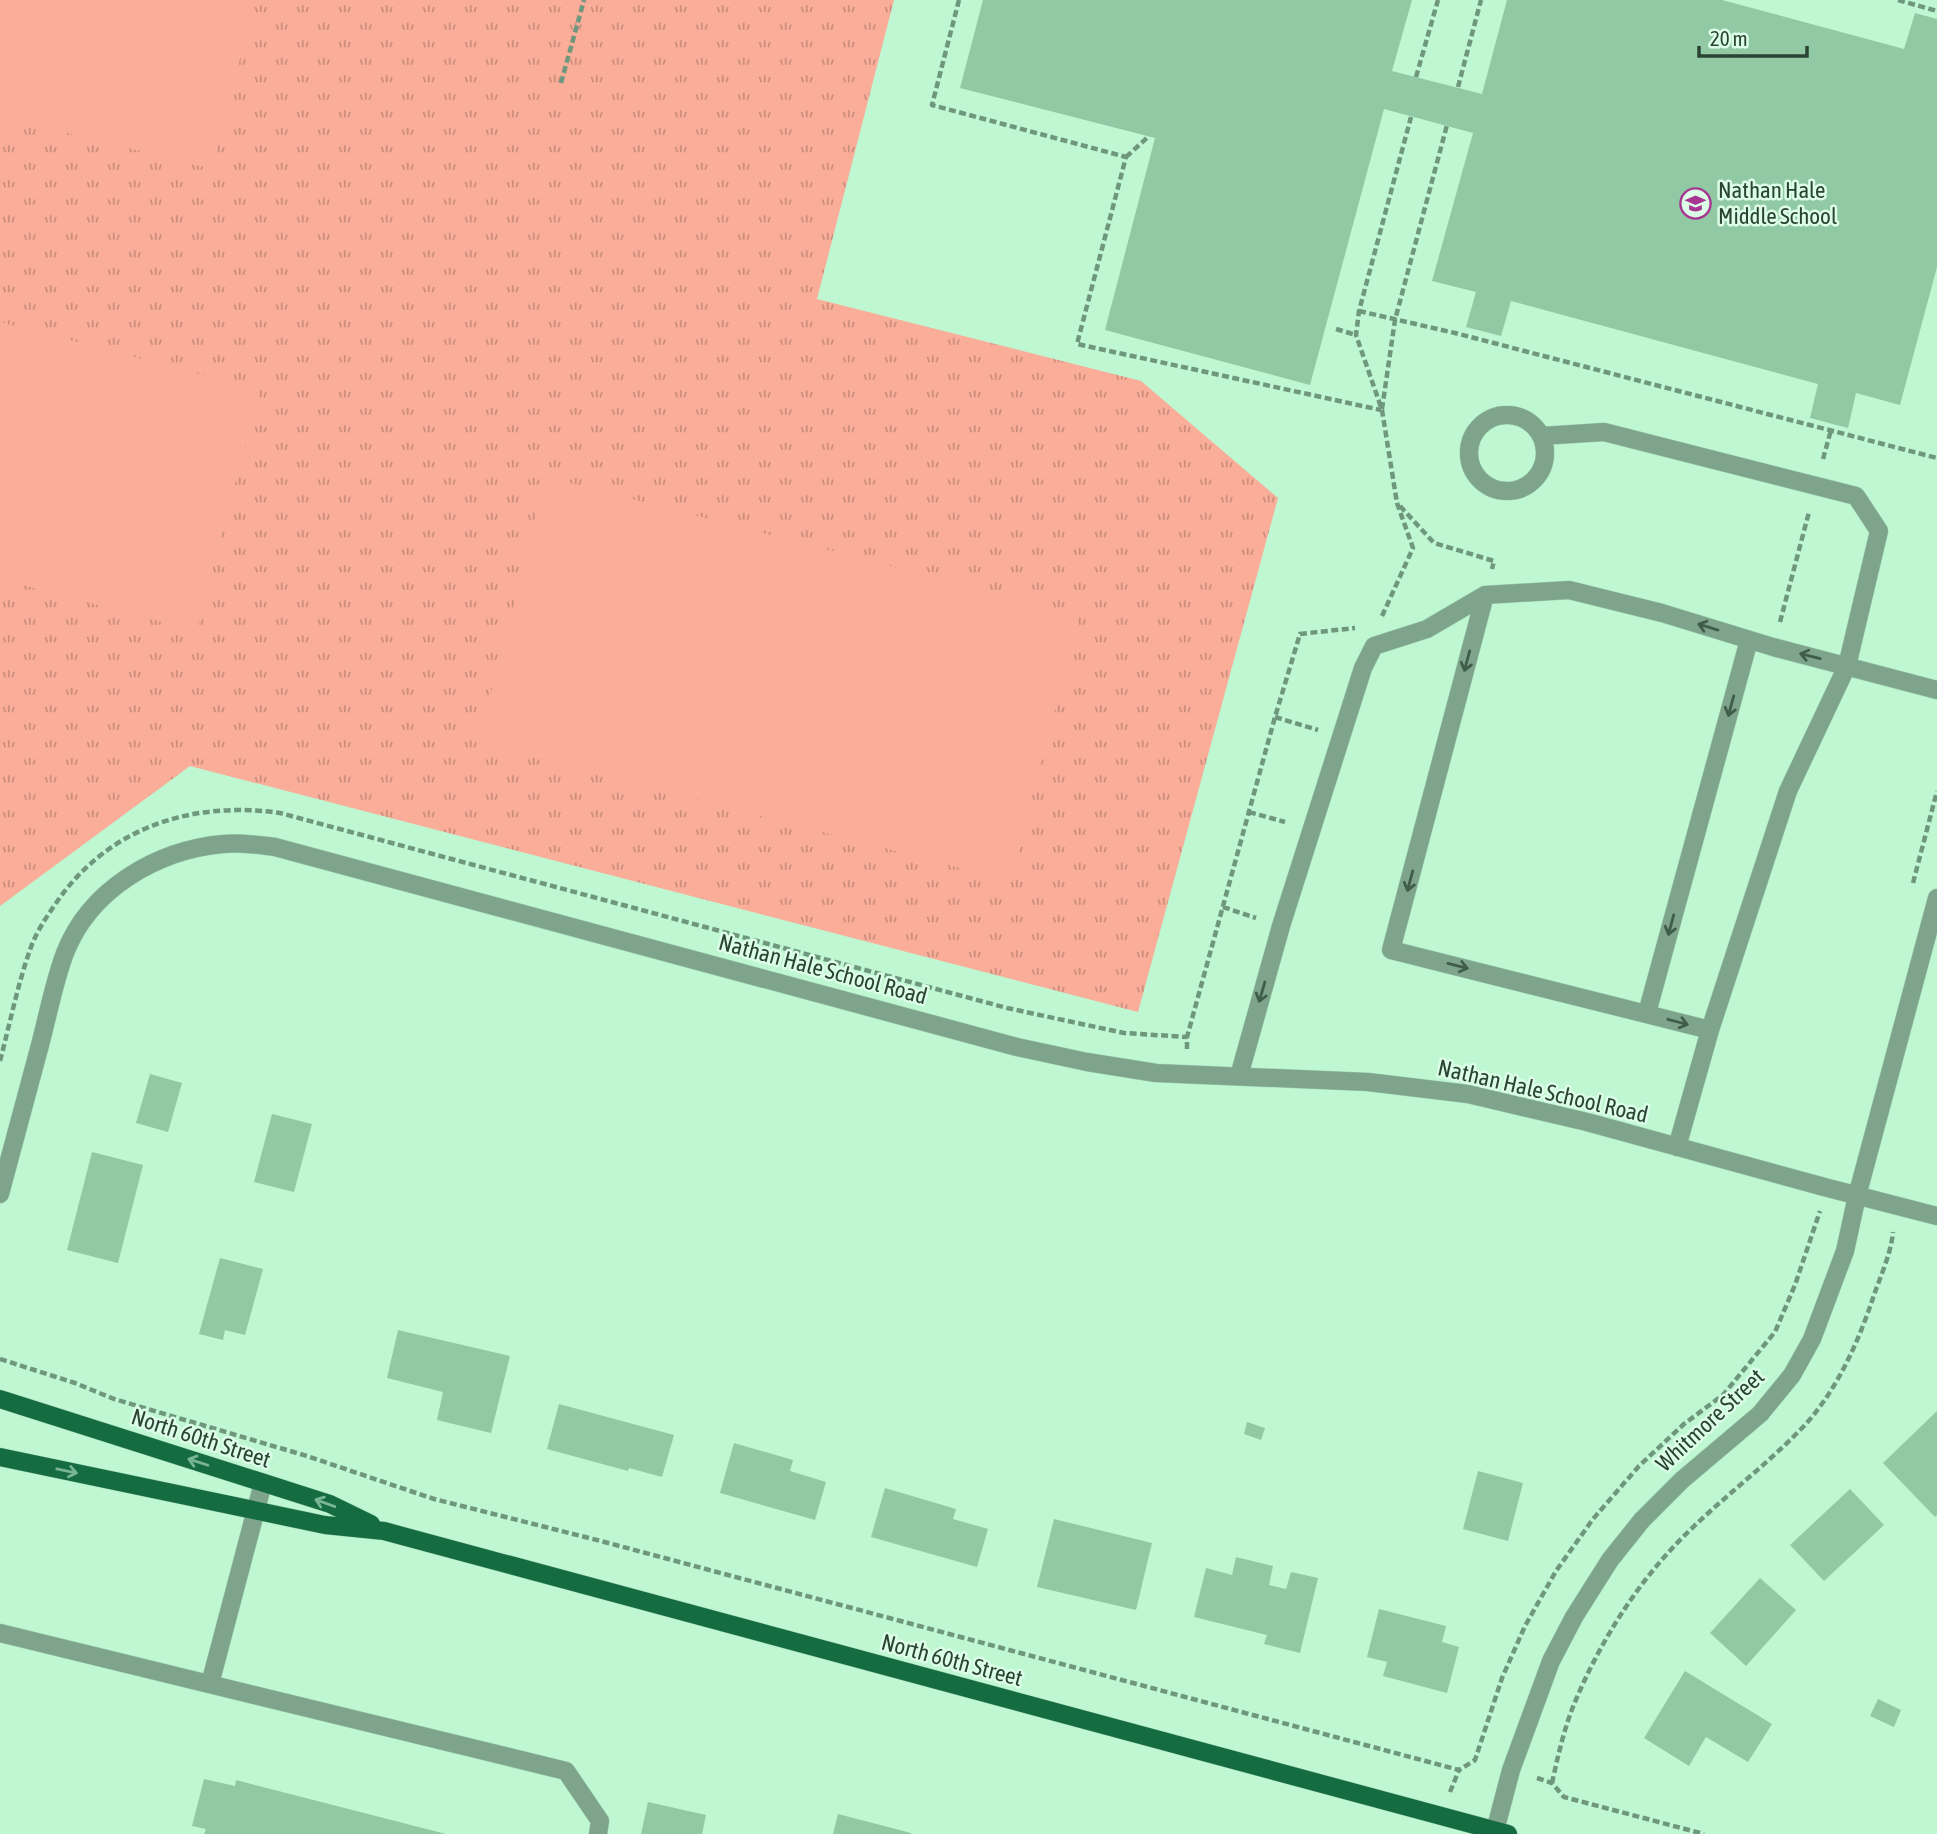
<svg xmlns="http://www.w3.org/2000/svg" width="1937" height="1834" viewBox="0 0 1937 1834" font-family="'Asap Condensed',sans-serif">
<defs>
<pattern id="park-tufts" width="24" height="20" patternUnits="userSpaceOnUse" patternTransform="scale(1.75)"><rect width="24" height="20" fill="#faad98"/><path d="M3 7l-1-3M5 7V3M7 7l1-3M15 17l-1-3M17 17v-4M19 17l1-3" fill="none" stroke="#cb8e7d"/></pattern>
</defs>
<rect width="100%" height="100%" fill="#bef7d2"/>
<path fill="url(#park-tufts)" d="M0,0H894L817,299L1141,381L1278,498L1138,1012L190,766L0,906Z"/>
<path fill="#faad98" d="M0,0H255L212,169L0,116Z
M0,322L260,390L196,631L0,579Z
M547,477L1080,615L1010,881L478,742Z"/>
<path fill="#91c9a5" d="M983,0H1412L1392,71L1482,94L1507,0H1722L1904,49L1915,13L1937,19V267L1900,405L1856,393L1848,428L1810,418L1818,384L1511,301L1501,336L1466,327L1476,292L1432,281L1473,133L1384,109L1310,385L1105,330L1155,138L960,88Z
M150,1074L182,1083L168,1132L136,1123Z
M272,1114L312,1124L294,1192L254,1182Z
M92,1152L143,1165L118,1263L67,1250Z
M220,1258L263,1269L245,1335L225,1330L223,1340L199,1334Z
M398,1330L510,1356L491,1433L437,1420L443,1392L387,1378Z
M559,1404L674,1435L662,1477L629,1468L628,1471L547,1449Z
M1937,1411V1515L1935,1517L1883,1463Z
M1247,1422L1265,1428L1261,1440L1244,1434Z
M734,1443L793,1460L790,1471L826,1482L815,1520L720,1493Z
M1478,1471L1523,1483L1508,1541L1463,1529Z
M885,1488L956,1509L953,1519L988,1529L977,1567L871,1537Z
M1850,1489L1884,1525L1824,1581L1790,1545Z
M1054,1519L1152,1543L1136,1610L1037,1587Z
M1236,1557L1273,1566L1269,1585L1286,1589L1291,1572L1318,1578L1300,1653L1264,1644L1267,1635L1194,1617L1206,1568L1232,1575Z
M1760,1578L1796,1610L1746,1666L1710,1633Z
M1379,1609L1446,1626L1442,1642L1459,1647L1447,1693L1383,1676L1387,1662L1367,1657Z
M1685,1671L1772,1724L1748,1762L1706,1737L1689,1766L1644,1738Z
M1878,1699L1901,1710L1894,1727L1870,1716Z
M204,1779L235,1786L236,1780L446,1834H204L206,1829L192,1826Z
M648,1802L706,1815L702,1834H641Z
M838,1814L911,1833V1834H833Z"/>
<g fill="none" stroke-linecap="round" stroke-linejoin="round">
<defs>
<path id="minor" d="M1469 453a38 38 0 1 1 76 0a38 38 0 1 1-76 0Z
M1541,436L1604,432L1856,496L1879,531L1847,666L1788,791L1710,1030L1677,1147
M1485,595L1391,950L1710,1030
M1647,1013L1749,640
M1239,1076L1281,926L1363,668L1374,646L1427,629L1485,595L1569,590L1662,613L1773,647L1937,690
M0,1194C13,1144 27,1095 40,1045C48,1015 54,982 65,953C90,889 157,850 223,844C240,842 258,845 275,847L1017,1047L1087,1062L1156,1073L1368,1082L1468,1094L1587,1122L1828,1188L1937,1216
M0,1633L566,1771L600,1821L598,1834
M210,1684L263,1483
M1495,1831L1511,1770L1551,1661L1574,1617L1610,1560L1642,1520L1682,1480L1760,1414L1792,1375L1812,1339L1845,1251L1857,1196L1937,898"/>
<path id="major" d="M0,1399L330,1504L371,1524
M0,1457L325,1525L384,1531L1508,1834"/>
</defs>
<use href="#minor" stroke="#a1d3b2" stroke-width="19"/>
<use href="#major" stroke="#a1d3b2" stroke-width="19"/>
<path stroke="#6f977e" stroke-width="4.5" stroke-dasharray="7 3.5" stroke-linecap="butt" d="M959,0L932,105L1126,157L1077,344L1381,410
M1898,0L1937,11
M1416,77L1438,0
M561,83L584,0
M1458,87L1481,0
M1126,157L1148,137
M1359,311L1455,333L1937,458
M1336,329L1356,335
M1382,409L1395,320L1447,125
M1823,459L1831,430
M1400,506L1434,543L1494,561L1492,569
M1382,616L1413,548L1397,503L1382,410L1356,335L1359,311L1411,117
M1780,622L1809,512
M1275,717L1318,730
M1249,812L1285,822
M1913,883L1937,791
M1223,907L1256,918
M1187,1049V1037L1275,717L1300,634L1355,628
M0,1061C10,1023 18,983 31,947C38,928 50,912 61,896C114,825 195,801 280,813L1007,1008L1124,1033L1187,1037
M0,1359L75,1383L114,1399L307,1456L434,1499L597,1540L1459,1770L1475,1760L1502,1678L1525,1626L1556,1571L1593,1519L1639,1466L1684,1424L1723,1395L1775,1332L1795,1285L1820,1211
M1537,1778L1552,1783L1564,1797L1704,1834
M1552,1783C1558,1756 1564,1728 1575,1702C1597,1649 1629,1596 1667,1554C1709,1507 1760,1472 1803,1427C1836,1392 1858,1343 1873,1298C1880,1277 1891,1254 1893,1232
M1450,1792L1459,1770"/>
<use href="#minor" stroke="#7ea58c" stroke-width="18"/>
<use href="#major" stroke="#156c41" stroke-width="18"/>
</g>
<defs><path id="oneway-shaft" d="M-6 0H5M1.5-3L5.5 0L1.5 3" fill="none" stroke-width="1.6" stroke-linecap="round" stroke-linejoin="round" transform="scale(1.75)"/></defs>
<g stroke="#405c4a">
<use href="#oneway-shaft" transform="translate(1708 627) rotate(-163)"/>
<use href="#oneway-shaft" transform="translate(1810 656) rotate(-166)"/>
<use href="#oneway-shaft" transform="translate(1467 661) rotate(105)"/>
<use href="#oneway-shaft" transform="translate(1731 706) rotate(105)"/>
<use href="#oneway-shaft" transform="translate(1410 881) rotate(105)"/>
<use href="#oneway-shaft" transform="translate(1671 925) rotate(105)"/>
<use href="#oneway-shaft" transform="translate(1458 966) rotate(14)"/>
<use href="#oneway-shaft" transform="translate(1262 992) rotate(106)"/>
<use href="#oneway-shaft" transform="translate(1678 1022) rotate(15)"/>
</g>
<g stroke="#78b594">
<use href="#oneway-shaft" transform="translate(198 1462) rotate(-162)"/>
<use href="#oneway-shaft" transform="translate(67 1471) rotate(12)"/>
<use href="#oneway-shaft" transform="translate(325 1503) rotate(-160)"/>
</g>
<defs>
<symbol id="school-ring" viewBox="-11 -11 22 22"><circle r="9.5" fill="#dcfee7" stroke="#a73693" stroke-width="1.5"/><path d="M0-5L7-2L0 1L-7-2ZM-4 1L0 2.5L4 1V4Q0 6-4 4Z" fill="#a73693"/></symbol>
</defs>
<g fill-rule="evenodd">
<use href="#school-ring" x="1678" y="186" width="35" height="35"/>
</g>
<g text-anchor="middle" stroke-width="5" stroke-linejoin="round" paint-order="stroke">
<g font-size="23" fill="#2b4334" stroke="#dcfee7" text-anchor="start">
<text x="1718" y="198">Nathan Hale<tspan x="1718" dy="26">Middle School</tspan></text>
</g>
<g font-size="23" fill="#2b4334" stroke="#dcfee7">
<text transform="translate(823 969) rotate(15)" y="8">Nathan Hale School Road</text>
<text transform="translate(1543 1091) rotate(13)" y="8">Nathan Hale School Road</text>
<text transform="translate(1710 1420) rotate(-43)" y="8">Whitmore Street</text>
<text transform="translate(201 1438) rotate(18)" y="8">North 60th Street</text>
<text transform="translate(952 1660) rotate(15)" y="8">North 60th Street</text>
</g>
</g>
<path d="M1699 46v10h108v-10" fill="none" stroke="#2b4334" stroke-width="3.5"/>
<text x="1710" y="46" font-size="21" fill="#2b4334" stroke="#dcfee7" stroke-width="5" paint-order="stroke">20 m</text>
</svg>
